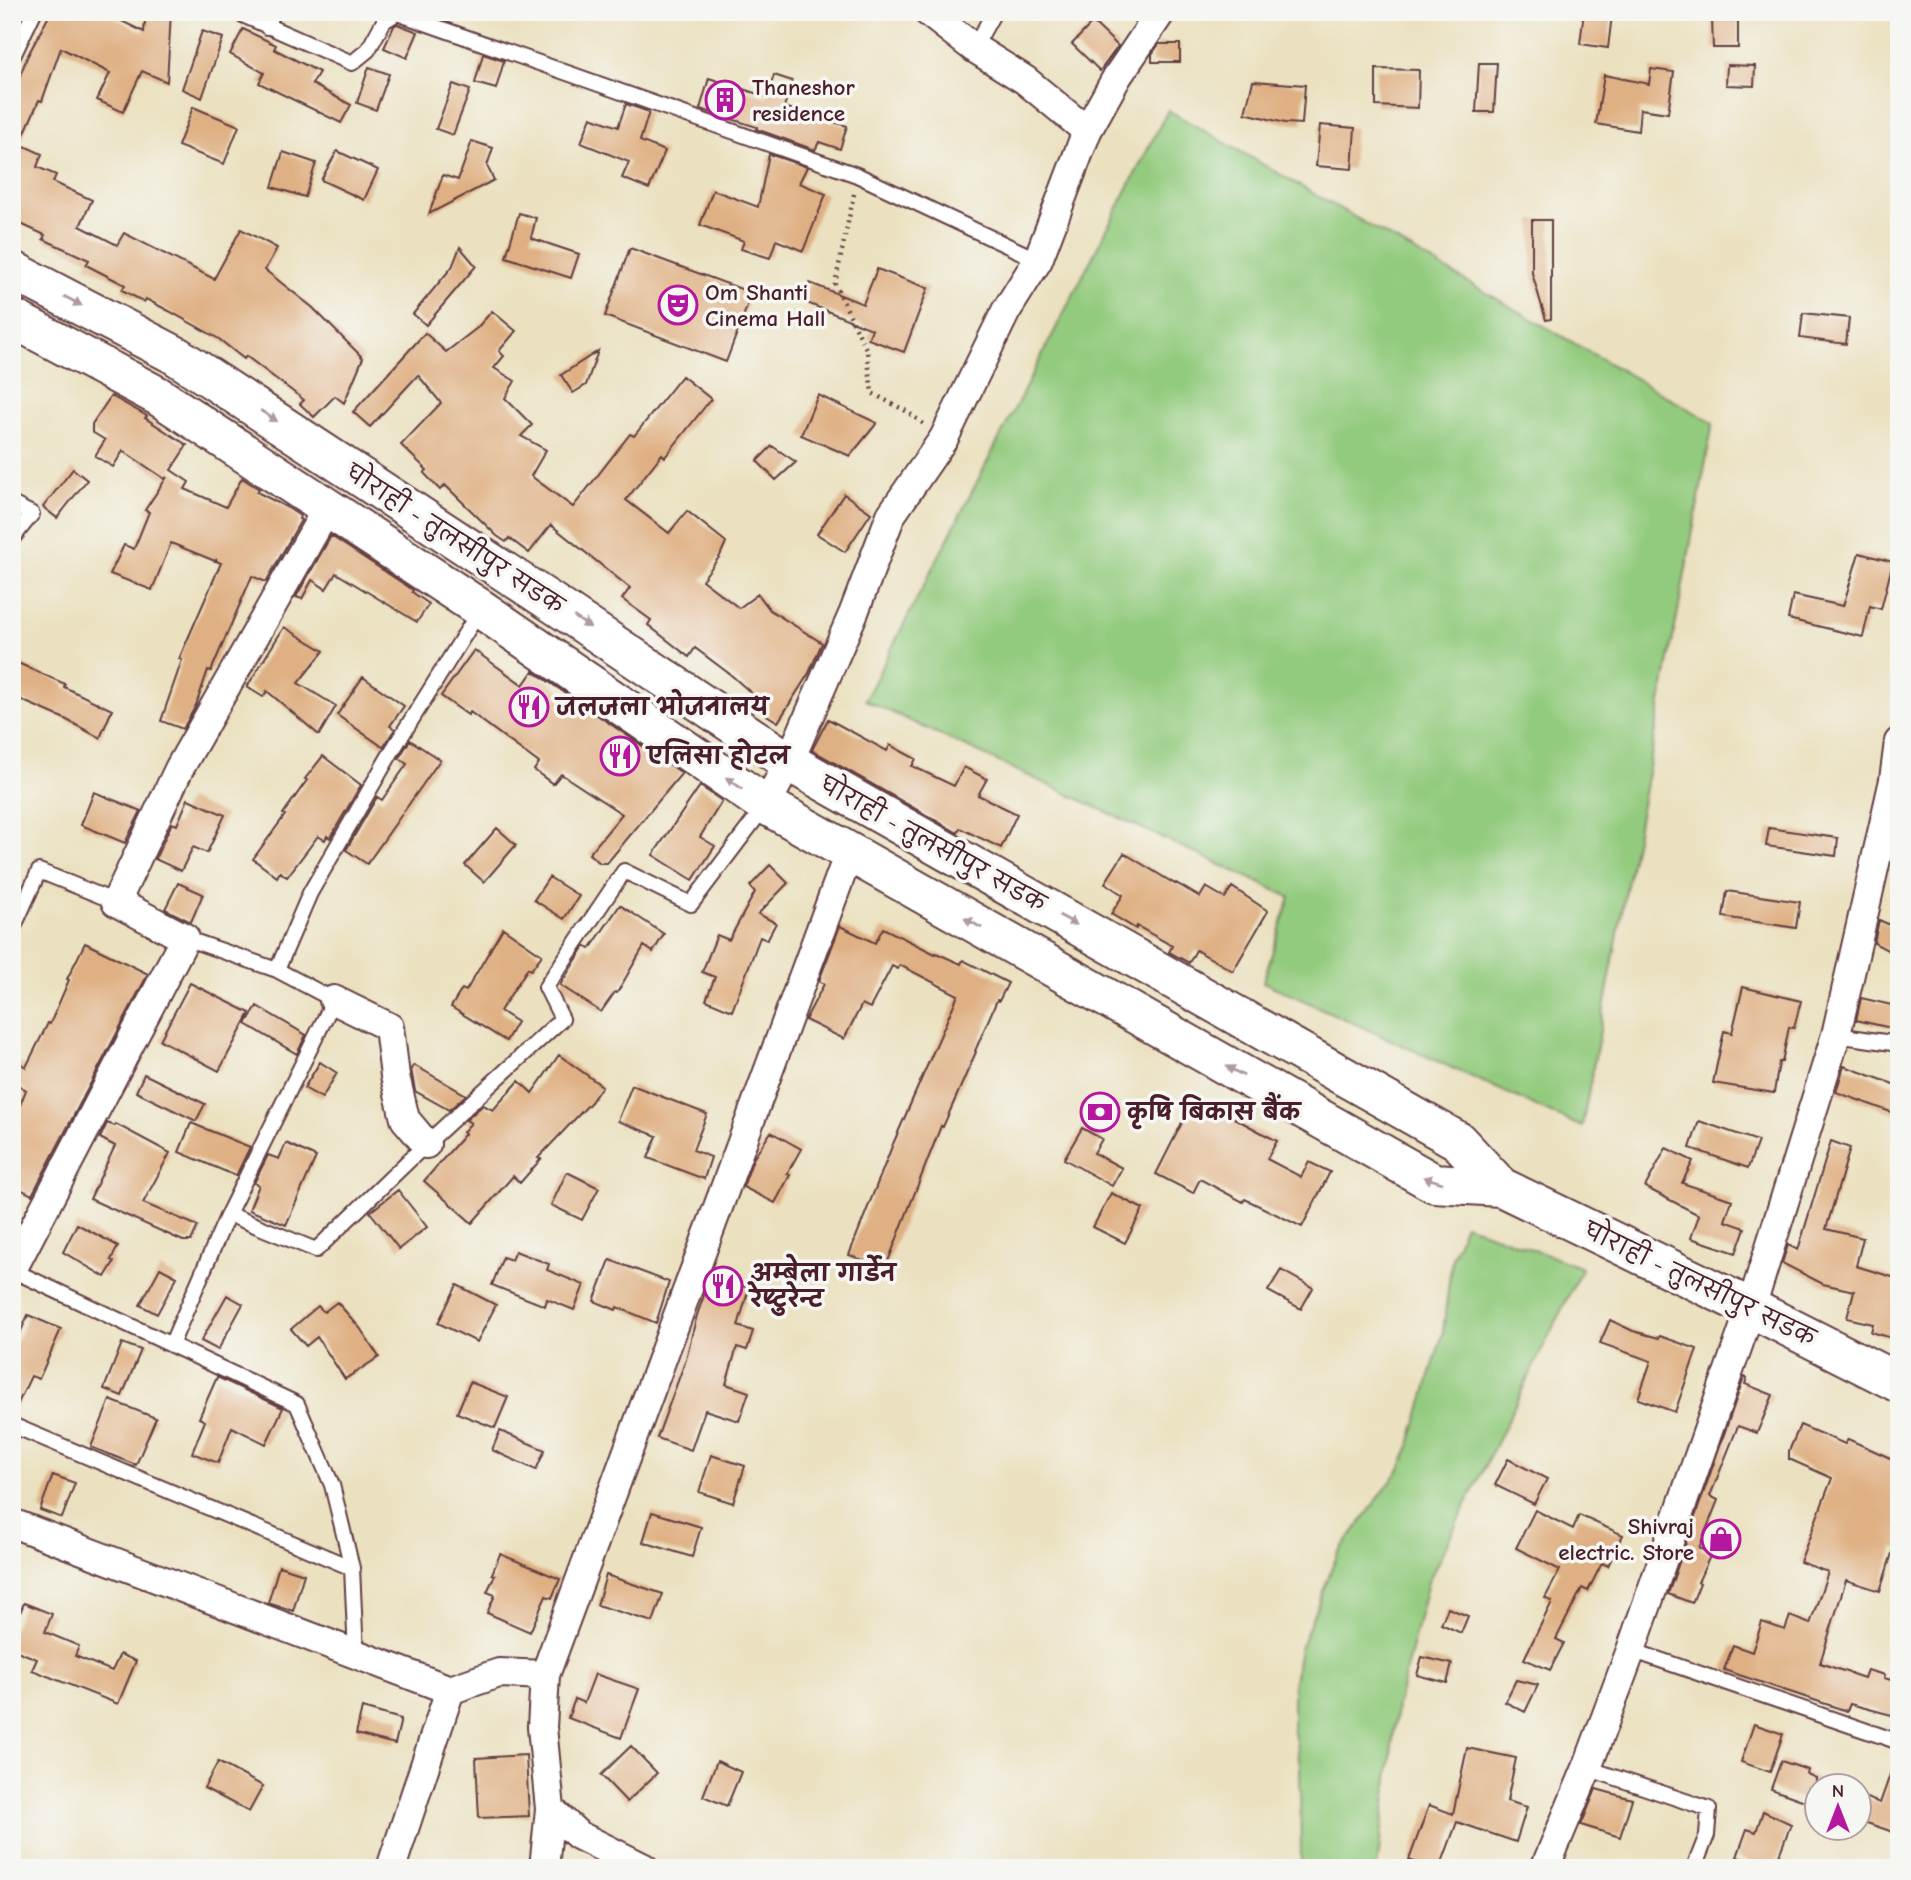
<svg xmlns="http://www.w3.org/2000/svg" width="1911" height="1880" viewBox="0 0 1911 1880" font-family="'Comic Neue','Playpen Sans Deva',sans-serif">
<rect width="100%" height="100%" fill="#f6f6f2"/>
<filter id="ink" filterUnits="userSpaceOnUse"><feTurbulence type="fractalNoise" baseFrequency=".0143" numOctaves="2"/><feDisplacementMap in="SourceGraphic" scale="14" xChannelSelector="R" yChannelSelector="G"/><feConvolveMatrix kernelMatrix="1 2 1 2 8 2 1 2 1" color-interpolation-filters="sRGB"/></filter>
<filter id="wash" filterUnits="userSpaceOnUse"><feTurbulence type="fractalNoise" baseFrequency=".00686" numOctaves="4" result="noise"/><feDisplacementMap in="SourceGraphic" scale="28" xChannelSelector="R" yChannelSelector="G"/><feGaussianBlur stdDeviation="1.57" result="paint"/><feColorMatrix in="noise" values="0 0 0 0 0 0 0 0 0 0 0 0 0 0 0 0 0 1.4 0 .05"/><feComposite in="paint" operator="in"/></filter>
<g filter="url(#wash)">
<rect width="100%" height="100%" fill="#ebe1c0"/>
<path fill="#93cb7e" stroke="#6e7554" stroke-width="2" d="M1168,110L1713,423L1582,1127L1263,982L1290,897L865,700Z
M1465,1224L1582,1268L1428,1582L1397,1706L1377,1868H1301L1300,1765L1293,1727V1687L1300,1649L1338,1553L1400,1469L1408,1451L1443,1332L1452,1257Z"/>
<g id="blocks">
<path fill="#dfb083" d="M51,12H103L144,32L146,12H171L167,82L142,71L123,112L97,100L110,73L61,48L42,101L39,100L20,144L42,154L37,167L56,175L53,182L92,200L80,226L117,245L124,233L214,279L241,229L277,248L265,270L312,307L363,358L344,403L335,396L314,417L300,404L304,400L246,356L244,359L219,339L169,311L146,299L144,302L122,290L125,285L86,265L89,260L43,239L45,235L12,220V98L27,57Z
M1584,12L1612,15L1608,48L1580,44Z
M1738,18V48H1713L1712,19Z
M1093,22L1118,46L1100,71L1072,44Z
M397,24L418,32L407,58L384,48L394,26Z
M243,29L276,45L274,49L319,72L312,84L351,105L341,123L259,83L264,73L230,54Z
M202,31L223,38L202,98L182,89Z
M1159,44H1180V62H1152V54Z
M483,54L504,61L496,89L475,83Z
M1479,63H1497L1494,112H1476Z
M1727,65L1755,66L1754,86L1726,85Z
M369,67L389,74L376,110L357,103Z
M1376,69L1419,70L1418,108L1376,106Z
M1651,69L1674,72L1668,113L1640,109L1638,131L1596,124L1604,75L1649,84Z
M774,75L792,81L784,107L847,126L840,149L819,142L815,150L756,129L757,127L700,109L709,78L767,97Z
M1253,81L1305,85L1302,124L1285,123L1245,113Z
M453,84L470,90L453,135L436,129Z
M626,104L649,112L640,141L665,151L649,189L622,178L629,162L581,143L591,117L618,127Z
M193,107L239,126L224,164L178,146Z
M1320,125L1355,128L1352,169L1316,166Z
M472,141L493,148L487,166L494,180L429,214L443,175L458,180Z
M337,151L378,170L364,200L321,180Z
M283,152L316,163L305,197L272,187Z
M769,154L807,167L799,183L826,194L803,251L776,240L770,258L741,249L744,241L700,225L713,190L758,207Z
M519,213L536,218L531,238L579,254L571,278L506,257Z
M1532,220H1551V319L1546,320L1532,273Z
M460,247L476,266L426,325L413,314L452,267Z
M630,248L752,293L726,362L605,316Z
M877,269L928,288L904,352L868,339L872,329L802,301L810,283L863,304Z
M492,311L516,331L499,351L504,356L494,368L515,381L505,398L532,425L521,436L546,450L531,476L573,507L630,434L634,436L682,376L711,399L665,457L662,454L626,500L669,533L687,511L726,542L720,556L702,580L739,608L758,594L770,610L822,643L809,673L778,722L762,712L766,706L731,675L695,648L689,657L648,625L651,620L622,599L630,588L551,525L529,553L509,538L506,542L497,536L445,485L440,490L424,473L427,470L401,445L441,403L418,375L370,427L353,412L425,333L446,352L477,328Z
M1803,313L1849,318L1846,344L1800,338Z
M598,351L586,385L573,393L561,375Z
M818,395L877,423L850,456L801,435Z
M111,396L147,416L145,418L187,445L171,470L189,482L185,489L226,507L242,478L259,489L257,492L288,508L300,516L299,519L301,520L266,582L252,576L211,671L208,670L196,705L183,729L161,721L182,660L179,659L221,563L216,561L217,559L215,561L171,543L152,590L110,574L124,545L134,549L149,512L145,510L167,477L165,479L123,451L113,467L95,456L105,440L92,432V424Z
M772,446L796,462L776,480L757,461Z
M73,469L87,480L57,518L43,507Z
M844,494L871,513L845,552L817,534Z
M331,536L413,590L412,592L429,604L417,622L336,573L326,589L312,580L302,599L296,597Z
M1859,553L1893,562L1881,609L1870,606L1863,637L1788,619L1793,595L1843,606Z
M284,627L324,651L298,683L336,706L319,735L267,691L263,697L247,687Z
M474,650L523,685L533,671L682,773L607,863H600L589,854L622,814L561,774L553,784L534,770L539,763L470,712L468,715L441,696Z
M18,663L65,684L64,687L112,710L100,738L65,719L12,696V676Z
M363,677L404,706L390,726L395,729L383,747L337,715Z
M828,719L887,751L890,745L916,759L912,766L954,786L964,767L987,779L978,795L1017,814L1001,848L960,828L958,833L812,750Z
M410,740L440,760L367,864L346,850L377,797L382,800L407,764L399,758Z
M323,756L361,785L330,838L327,836L325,840L318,836L287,877L280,872L277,877L253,859L285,815L283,814L307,780L305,779Z
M700,786L722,801L700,837L715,846L693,880L653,855Z
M94,792L141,811L125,843L81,825Z
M188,799L225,815L207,853L193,847L181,871L155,859L172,823L177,825Z
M497,828L516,845L484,882L465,865Z
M1769,828L1838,838L1836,856L1766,846Z
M1124,853L1175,884L1176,883L1200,897L1206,887L1225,898L1232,887L1268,911L1233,971L1196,950L1189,963L1169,952L1172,946L1137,926L1136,929L1111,914L1123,895L1105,883Z
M770,865L788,883L758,914L776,923L767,940L760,937L732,1011L706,1000L715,977L702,972L717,935L729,940L755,892L750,886Z
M549,877L579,896L564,919L534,900Z
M178,883L203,894L191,922L165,909Z
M1727,891L1800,902L1796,928L1723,917Z
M620,905L664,934L653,952L644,946L617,993L615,992L601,1012L560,985L585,946L590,949Z
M1879,920L1899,929V956L1874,943Z
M840,926L875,943L883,928L935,954L936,953L961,964L963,960L1008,983L999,1001L997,1000L975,1051L976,1052L943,1127L941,1126L885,1269L849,1255L893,1144L958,995L900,965L898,969L892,966L870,1008L862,1004L844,1039L805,1020L824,984L819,981Z
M503,928L542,955L531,970L528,968L500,1011L517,1022L506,1041L451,1007L462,989L466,991Z
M85,943L148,974L32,1195L12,1185V1125L26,1090L12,1081V1058L26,1067L48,1023L50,1024L69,980L67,979Z
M190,983L250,1013L219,1071L160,1040Z
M1743,987L1801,1001L1794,1028L1789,1027L1782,1062H1779L1774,1093L1713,1083L1724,1031L1732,1033Z
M1861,998L1896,1006L1891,1028L1856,1020Z
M257,1006L306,1035L297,1054L246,1024Z
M559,1055L602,1086L591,1102L538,1158L541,1159L520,1183L513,1176L472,1223L424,1181L465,1134L463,1132L471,1123L466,1120L483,1105L493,1110L519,1081L532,1093Z
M320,1062L337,1073L322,1098L304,1088Z
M414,1065L466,1095L449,1110L415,1091L411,1069Z
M1844,1066L1899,1086V1115L1836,1092Z
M144,1074L205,1104L196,1121L136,1092Z
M632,1085L707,1114L693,1150L711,1157L704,1179L648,1158L657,1136L618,1121Z
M1195,1097L1277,1141L1267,1159L1301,1177L1309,1162L1330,1172L1302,1227L1245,1199L1243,1202L1200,1179L1193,1193L1156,1174Z
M1699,1121L1758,1141L1748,1168L1690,1148Z
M107,1123L115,1126L116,1124L170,1153L143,1203L198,1226L191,1241H183L90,1199L115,1146L100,1138Z
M191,1123L250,1147L236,1176L179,1152Z
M1082,1128L1102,1139L1094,1153L1122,1168L1112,1186L1064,1159Z
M771,1132L801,1149L787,1174L790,1175L775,1203L743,1187L753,1159Z
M1831,1141L1850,1148L1826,1229L1863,1238L1856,1266L1899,1279V1340L1871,1332L1873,1324L1847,1318L1854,1291L1823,1284L1782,1263L1788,1245L1798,1250Z
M286,1143L316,1157L286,1225L249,1210L259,1185L254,1183L268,1155L279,1159Z
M1666,1148L1693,1161L1682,1183L1732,1200L1725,1221L1745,1228L1736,1253L1691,1238L1699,1215L1645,1187Z
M567,1172L599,1188L582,1220L551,1205Z
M398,1190L427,1227L399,1249L370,1212Z
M1111,1193L1143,1209L1125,1243L1093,1227Z
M77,1224L118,1246L111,1260L114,1262L105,1277L63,1252Z
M515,1251L549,1264L547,1270L584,1285L574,1310L547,1299L545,1306L492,1285L503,1257L511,1260Z
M610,1260L669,1282L656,1323L617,1307L616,1310L594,1301Z
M160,1268L177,1277L157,1314L140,1305Z
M1281,1270L1313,1288L1301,1309L1268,1291Z
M711,1276L749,1288L738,1326L753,1331L747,1350L737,1347L726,1384L749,1392L739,1421L705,1410L691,1450L657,1438L686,1359L697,1315Z
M457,1285L496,1305L477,1342L438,1323Z
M227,1295L243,1304L218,1350L201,1341Z
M337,1302L360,1328L379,1357L345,1379L317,1337L306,1346L291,1329L318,1306L324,1312Z
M28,1315L61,1329L39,1379L31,1376L12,1416V1351Z
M1610,1320L1633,1331L1659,1338L1660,1336L1697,1349L1675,1412L1638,1399L1651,1361L1600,1343Z
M122,1343L141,1350L122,1396L104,1389Z
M217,1377L283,1408L266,1444L232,1427L218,1463L192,1453L205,1421L199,1418Z
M1744,1377L1747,1378L1745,1384L1773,1395L1757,1433L1738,1426L1710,1496L1718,1500L1699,1548L1711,1554L1698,1582L1700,1583L1692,1603L1668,1594Z
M470,1382L508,1397L495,1428L457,1413Z
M110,1400L156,1418L136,1465L91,1447Z
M1800,1425L1845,1444L1848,1439L1899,1462V1549L1894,1547L1880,1591L1846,1580L1820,1663L1864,1678L1867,1670L1885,1675L1884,1678L1899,1682V1717L1850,1704L1847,1711L1724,1670L1733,1645L1752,1652L1762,1622L1785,1630L1790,1616L1810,1624L1828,1572L1800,1562L1832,1478L1789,1459V1451Z
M500,1431L545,1450L536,1470L492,1450Z
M711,1455L745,1466L733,1503L699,1492Z
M1508,1459L1547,1479L1534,1504L1495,1485Z
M53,1475L75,1483L62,1518L40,1510Z
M1535,1510L1573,1529L1579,1515L1623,1535L1608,1566L1602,1563L1588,1591L1582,1588L1556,1639L1564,1643L1550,1670L1524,1659L1552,1602L1545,1598L1560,1570L1516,1548Z
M652,1512L701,1527L692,1557L643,1542Z
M500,1554L560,1579L552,1598L546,1596L530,1632L487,1613L495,1595L487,1592L495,1575L492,1574Z
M279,1566L304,1574L293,1611L268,1603Z
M606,1575L663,1594L653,1622L597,1605Z
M24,1603L52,1614L45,1632L79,1646L75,1656L112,1671L120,1654L136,1661L118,1704L32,1670L37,1659L12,1649V1632Z
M1448,1608L1468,1616L1461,1633L1441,1624Z
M1422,1657L1452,1664L1447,1683L1417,1675Z
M595,1674L639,1689L621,1738L568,1718L575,1699L584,1703Z
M1516,1680L1538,1685L1525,1712L1505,1702Z
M362,1708L401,1719L395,1744L356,1734Z
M1754,1724L1783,1734L1770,1772L1741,1762Z
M631,1746L657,1773L627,1802L601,1775Z
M1467,1748L1516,1758L1507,1801L1527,1807L1516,1842L1457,1822L1440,1868H1431L1409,1860L1429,1805L1453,1814Z
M526,1755L529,1816L479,1818L476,1758Z
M1896,1758H1899V1834L1858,1820V1795L1880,1803Z
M717,1761L741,1772L727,1806L703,1796Z
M1781,1761L1808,1770L1807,1774L1816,1778V1805L1771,1789Z
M218,1762L263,1786L249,1812L204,1788Z
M1596,1789L1632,1799L1620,1837L1581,1825Z
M1763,1811L1791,1824L1774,1868H1767L1737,1857L1747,1829L1756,1832Z"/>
</g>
</g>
<g filter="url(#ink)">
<use href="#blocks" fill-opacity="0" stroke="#623c41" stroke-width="2"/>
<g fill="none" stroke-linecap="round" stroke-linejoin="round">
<defs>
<path id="service" d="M236,12L352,63L368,50L384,21L397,13L857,175L1038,260
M267,27L273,12
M974,48L994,12
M12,58L34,12
M12,504L32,514L12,539
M12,931L39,871L116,902
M277,970L310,893L392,751L480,610
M1836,1035L1899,1044
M228,1214L316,1250L426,1144L562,1019L546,987L624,871L691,904L765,806
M12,1270L297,1404L332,1485L352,1568L356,1655
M171,1345L228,1214L334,1000L277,970L185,938
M12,1425L352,1568
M1631,1650L1899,1742
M1587,1768L1709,1809L1707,1835L1694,1868"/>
<path id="minor" d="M928,12L974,48L1025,80L1087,131
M766,805L789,762L854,612L891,515L944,438L1006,311L1038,260L1087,131L1117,77L1161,12
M334,1000L389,1027L395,1076L405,1119L426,1144
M12,1270L185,938L116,902L179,769L328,507
M12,1523L450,1690
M545,1675L542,1727L550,1809L578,1835L644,1868
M391,1868L450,1690L499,1673L545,1675L849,853
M544,1868L550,1809
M1545,1868L1587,1768L1631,1650L1751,1308L1836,1035L1894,780L1899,742"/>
<path id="primary" d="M12,270L175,355L563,610L789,762L1458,1141L1501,1187L1751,1308L1899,1383
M12,318L158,396L481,609L766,805L1434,1183L1501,1187"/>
</defs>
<use href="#service" stroke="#623c41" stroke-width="18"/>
<use href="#minor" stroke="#623c41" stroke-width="32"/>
<use href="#primary" stroke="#623c41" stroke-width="42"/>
<path stroke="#623c41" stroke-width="4.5" stroke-dasharray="2 5" stroke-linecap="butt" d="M854,194L835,284L867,351L872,393L906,411L925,425"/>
<use href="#service" stroke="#fff" stroke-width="14"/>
<use href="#minor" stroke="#fff" stroke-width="28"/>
<use href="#primary" stroke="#fff" stroke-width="38"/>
</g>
<defs><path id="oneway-solid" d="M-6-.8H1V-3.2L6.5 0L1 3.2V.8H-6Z" transform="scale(1.75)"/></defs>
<g fill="#ae9aa0">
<use href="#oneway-solid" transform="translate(73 301) rotate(28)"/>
<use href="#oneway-solid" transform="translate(269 416) rotate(33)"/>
<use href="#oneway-solid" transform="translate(582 622) rotate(34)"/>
<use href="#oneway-solid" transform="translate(734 783) rotate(-145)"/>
<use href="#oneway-solid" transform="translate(1068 920) rotate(29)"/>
<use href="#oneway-solid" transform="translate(973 923) rotate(-151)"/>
<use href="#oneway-solid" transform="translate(1235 1071) rotate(-151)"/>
<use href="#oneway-solid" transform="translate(1433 1180) rotate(-163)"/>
</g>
</g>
<defs>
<symbol id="building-ring" viewBox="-11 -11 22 22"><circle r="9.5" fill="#f6f6f2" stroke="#b5179e" stroke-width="1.5"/><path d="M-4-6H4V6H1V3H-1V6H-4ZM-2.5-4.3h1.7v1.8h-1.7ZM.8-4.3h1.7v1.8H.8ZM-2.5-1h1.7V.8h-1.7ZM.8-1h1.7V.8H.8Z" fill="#b5179e"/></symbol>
<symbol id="theatre-ring" viewBox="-11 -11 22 22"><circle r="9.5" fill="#f6f6f2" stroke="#b5179e" stroke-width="1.5"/><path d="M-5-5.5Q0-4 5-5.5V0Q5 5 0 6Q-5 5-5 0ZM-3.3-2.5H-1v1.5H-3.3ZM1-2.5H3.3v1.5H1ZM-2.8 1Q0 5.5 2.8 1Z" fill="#b5179e"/></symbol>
<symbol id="restaurant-ring" viewBox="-11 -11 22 22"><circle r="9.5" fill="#f6f6f2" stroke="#b5179e" stroke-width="1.5"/><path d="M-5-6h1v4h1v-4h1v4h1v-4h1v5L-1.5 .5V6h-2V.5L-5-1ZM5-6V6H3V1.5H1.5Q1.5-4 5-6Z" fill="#b5179e"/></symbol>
<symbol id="bank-ring" viewBox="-11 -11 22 22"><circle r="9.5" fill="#f6f6f2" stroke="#b5179e" stroke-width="1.5"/><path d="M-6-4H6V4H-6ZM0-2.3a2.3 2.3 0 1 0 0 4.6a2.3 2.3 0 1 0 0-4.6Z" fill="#b5179e"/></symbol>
<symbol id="shop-ring" viewBox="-11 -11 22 22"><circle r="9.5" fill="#f6f6f2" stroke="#b5179e" stroke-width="1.5"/><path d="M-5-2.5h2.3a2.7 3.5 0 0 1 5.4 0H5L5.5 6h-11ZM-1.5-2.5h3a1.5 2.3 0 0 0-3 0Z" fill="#b5179e"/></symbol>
</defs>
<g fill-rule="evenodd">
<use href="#building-ring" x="703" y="78" width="44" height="44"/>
<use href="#theatre-ring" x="656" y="283" width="44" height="44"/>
<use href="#restaurant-ring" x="507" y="685" width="44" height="44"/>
<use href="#restaurant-ring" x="598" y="734" width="44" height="44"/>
<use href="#bank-ring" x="1078" y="1090" width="44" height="44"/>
<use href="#restaurant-ring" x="701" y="1264" width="44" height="44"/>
<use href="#shop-ring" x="1699" y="1517" width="44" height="44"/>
</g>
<g text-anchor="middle" stroke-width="7" stroke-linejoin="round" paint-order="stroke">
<g font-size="23" font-weight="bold" fill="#4a1f2b" stroke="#f6f6f2" text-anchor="start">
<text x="752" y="95">Thaneshor<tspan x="752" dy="26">residence</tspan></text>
<text x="705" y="300">Om Shanti<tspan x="705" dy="26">Cinema Hall</tspan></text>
<text x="556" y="715">जलजला भोजनालय</text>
<text x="647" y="764">एलिसा होटल</text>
<text x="1127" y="1120">कृषि बिकास बैंक</text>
<text x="750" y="1281">अम्ब्रेला गार्डेन<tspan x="750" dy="26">रेष्टुरेन्ट</tspan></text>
<text x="1694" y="1534" text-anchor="end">Shivraj<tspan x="1694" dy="26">electric. Store</tspan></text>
</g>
<g font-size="23" fill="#4a1f2b" stroke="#f6f6f2">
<text transform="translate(455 539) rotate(33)" y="8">घोराही - तुलसीपुर सडक</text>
<text transform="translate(933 844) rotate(29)" y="8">घोराही - तुलसीपुर सडक</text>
<text transform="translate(1700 1284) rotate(26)" y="8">घोराही - तुलसीपुर सडक</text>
</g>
</g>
<rect width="1911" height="1880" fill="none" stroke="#f6f6f2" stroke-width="42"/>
<g transform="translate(1838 1807)"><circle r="33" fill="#f6f6f2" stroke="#b1a0a2" stroke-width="2"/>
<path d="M0-5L12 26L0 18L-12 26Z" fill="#b5179e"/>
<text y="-10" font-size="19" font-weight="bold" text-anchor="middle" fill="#4a1f2b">N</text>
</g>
</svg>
